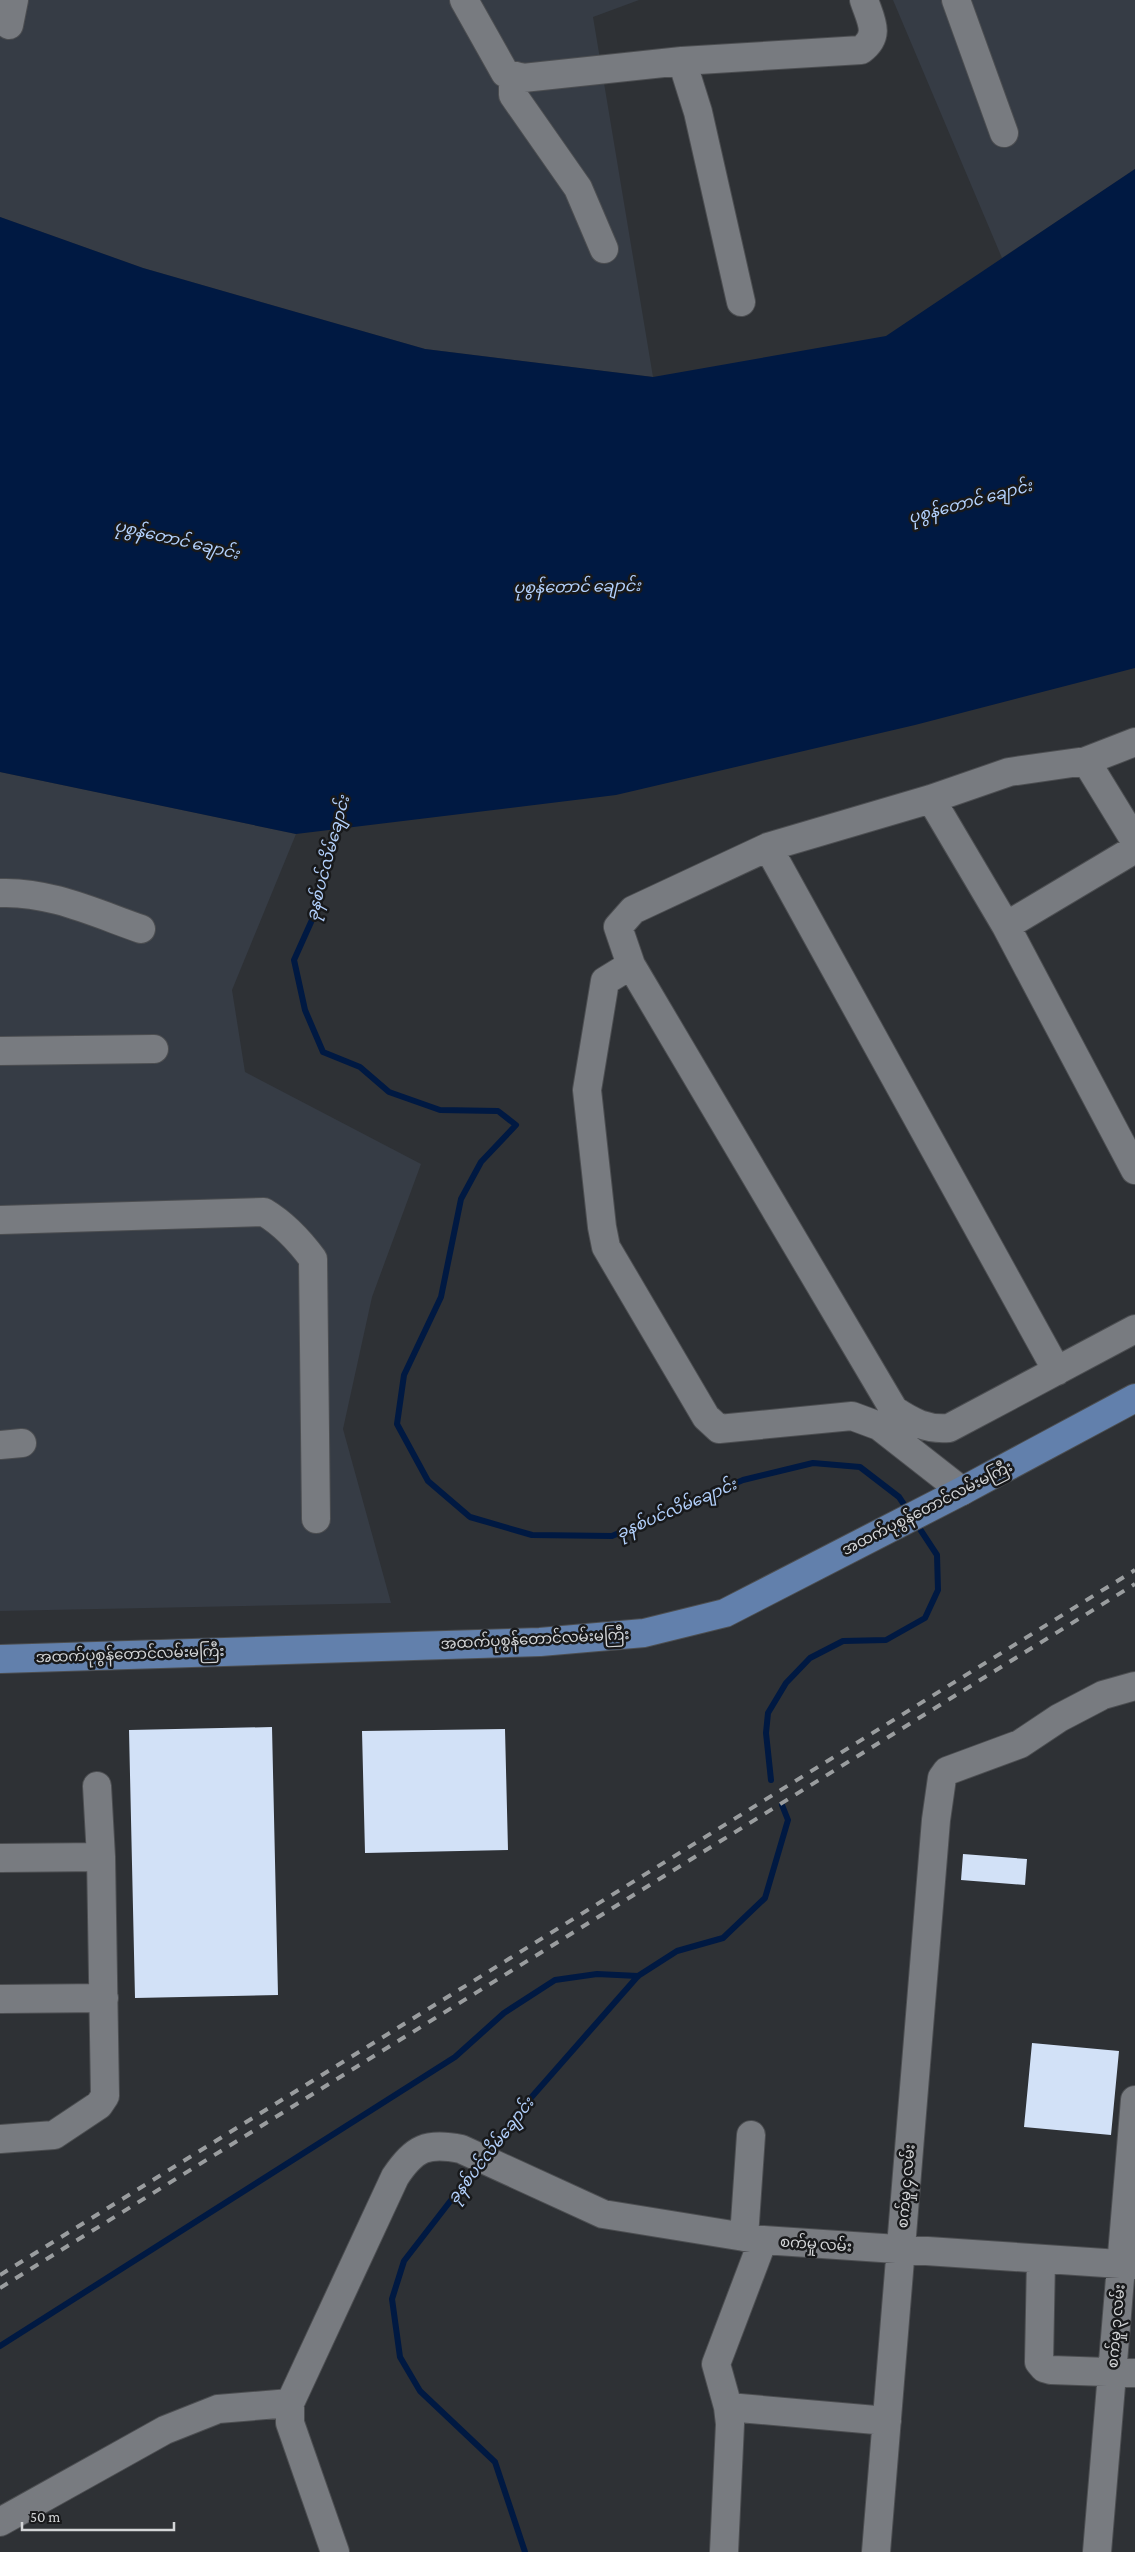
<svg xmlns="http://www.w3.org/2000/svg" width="1135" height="2552" viewBox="0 0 1135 2552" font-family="'Crimson Pro','Noto Sans Myanmar',serif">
<rect width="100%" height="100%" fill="#2e3135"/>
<path fill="#363c45" d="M0,0H639L593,17L653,377L425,349L143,268L0,217Z
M893,0H1135V169L1002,258Z
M0,772L296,834L232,990L245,1072L421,1164L372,1297L343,1429L391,1603L0,1611Z"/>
<path fill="#001942" d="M1135,169V668L915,725L616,795L296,834L0,772V217L143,268L425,349L653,377L886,336Z"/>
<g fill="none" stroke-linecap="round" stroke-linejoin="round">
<path stroke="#001942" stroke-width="6" d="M338,821L316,911L294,960L305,1010L323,1052L360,1067L389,1092L440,1110L498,1111L516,1125L481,1162L461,1199L441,1297L404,1375L397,1424L428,1481L470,1517L532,1535L612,1536L743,1480L813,1463L860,1467L899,1497L909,1512
M771,1780L766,1733L768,1713L786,1683L810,1658L843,1641L886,1640L925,1618L938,1590L937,1555L916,1523
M487,2154L529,2100L638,1976L677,1951L723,1938L765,1898L788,1820L782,1805
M479,2164L404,2261L392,2299L400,2357L420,2391L495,2462L525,2552
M0,2346L455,2057L504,2013L555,1980L597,1974L638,1976"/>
</g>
<path fill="#d2e1f7" d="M272,1727L278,1995L135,1998L129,1730Z
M505,1729L508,1850L365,1853L362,1731Z
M963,1854L1027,1859L1025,1885L961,1880Z
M1032,2043L1119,2051L1111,2135L1024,2127Z"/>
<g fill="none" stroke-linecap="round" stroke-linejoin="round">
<defs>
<path id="minor" d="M464,0L505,73L523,78L682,61L861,50C881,35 871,21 864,0
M956,0L1004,133
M9,25L14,0
M682,61L698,112L741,302
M513,76V95L578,188L604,249
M1135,742L1086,761L1009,772L931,799L768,847L633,910L618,927L631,965L894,1410C912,1422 927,1430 949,1428L1135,1329
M1086,761L1135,841
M931,799L1006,926L1135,1170
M768,847L1057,1371
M0,893C49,891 95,913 141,929
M1006,926L1135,849
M631,965L605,981L587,1090L602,1227L606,1247L706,1417L719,1429L852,1416L879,1426L962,1491
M0,1051L154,1049
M0,1220L264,1212C284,1224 299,1240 313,1259L316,1519
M0,1445L22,1443
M0,1858L101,1857
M0,1999L104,1998
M0,2139L54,2135L99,2105L105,2096L101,1857L97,1786
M744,2237L751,2135
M1041,2259L1039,2362L1044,2368L1051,2370L1135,2373
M728,2407L887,2421
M0,2522L165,2430L218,2409L290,2403
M335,2552L290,2423V2403L395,2177C414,2148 427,2142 461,2149L603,2214L763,2240L1135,2265
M724,2552L730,2424L728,2407L716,2364L763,2240
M876,2552L936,1820L942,1778L947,1771L1020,1744L1059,1718L1103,1695L1135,1686
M1097,2552L1135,2100"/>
<path id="major" d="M0,1659L540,1642L644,1633L725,1613L962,1491L1135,1398"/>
</defs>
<use href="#minor" stroke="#4c4e51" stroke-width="30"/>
<use href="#major" stroke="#4c4e51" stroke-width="30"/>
<use href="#minor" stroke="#787b80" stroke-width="28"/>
<use href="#major" stroke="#6280ac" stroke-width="28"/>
<path stroke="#9a9d9f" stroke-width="4" stroke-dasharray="9 9" stroke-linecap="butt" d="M0,2275L1135,1570
M0,2288L1135,1584"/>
</g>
<g text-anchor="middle" stroke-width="5" stroke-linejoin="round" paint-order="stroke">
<g font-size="15" fill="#d3d5d7" stroke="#18191b">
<text transform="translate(927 1508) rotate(-27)" y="5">အထက်ပုစွန်တောင်လမ်းမကြီး</text>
<text transform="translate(535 1639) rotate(-3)" y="5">အထက်ပုစွန်တောင်လမ်းမကြီး</text>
<text transform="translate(130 1654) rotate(-2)" y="5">အထက်ပုစွန်တောင်လမ်းမကြီး</text>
<text transform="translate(906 2186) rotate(-85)" y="5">စက်မှု ၄ လမ်း</text>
<text transform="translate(816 2244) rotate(4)" y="5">စက်မှု လမ်း</text>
<text transform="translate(1116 2326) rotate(-85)" y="5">စက်မှု ၃ လမ်း</text>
</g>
<g font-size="16" font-style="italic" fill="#b3d1fd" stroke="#18191b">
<text transform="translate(970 501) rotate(-15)" y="6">ပုစွန်တောင် ချောင်း</text>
<text transform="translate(177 539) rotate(13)" y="6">ပုစွန်တောင် ချောင်း</text>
<text transform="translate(577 586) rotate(-1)" y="6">ပုစွန်တောင် ချောင်း</text>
<text transform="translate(327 858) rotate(-75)" y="6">ခုနစ်ပင်လိမ်ချောင်း</text>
<text transform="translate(676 1508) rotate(-23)" y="6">ခုနစ်ပင်လိမ်ချောင်း</text>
<text transform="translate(490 2150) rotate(-52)" y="6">ခုနစ်ပင်လိမ်ချောင်း</text>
</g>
</g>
<path d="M22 2522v8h152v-8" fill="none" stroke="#d3d5d7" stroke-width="2.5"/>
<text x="30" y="2522" font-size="15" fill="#d3d5d7" stroke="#18191b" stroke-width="4" paint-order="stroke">50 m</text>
</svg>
